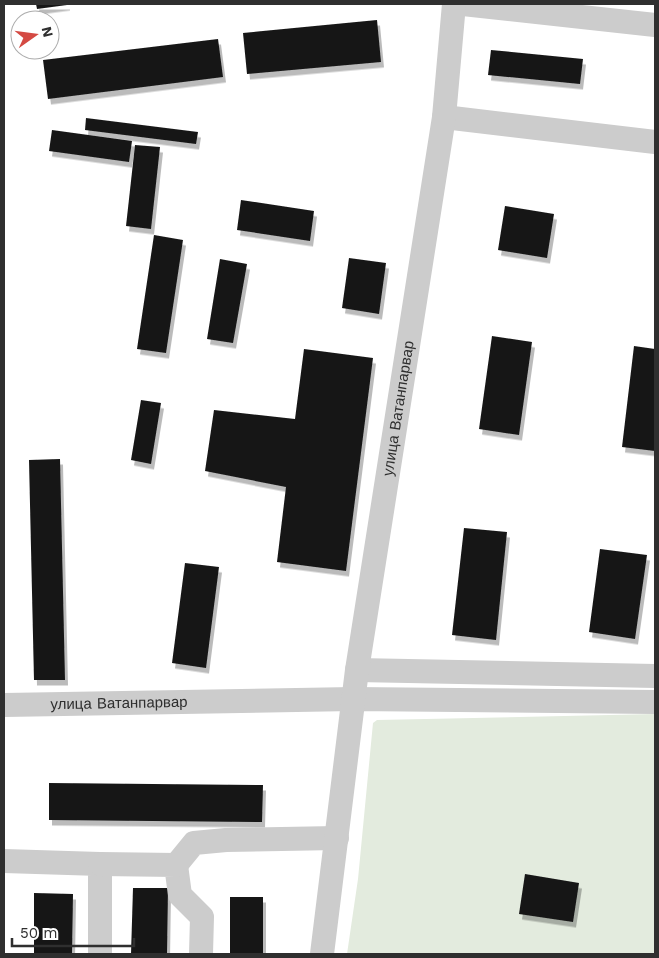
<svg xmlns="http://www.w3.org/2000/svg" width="659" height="958" viewBox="0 0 659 958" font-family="'Work Sans',sans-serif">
<defs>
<filter id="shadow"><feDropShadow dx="3" dy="5.5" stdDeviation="0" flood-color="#0004"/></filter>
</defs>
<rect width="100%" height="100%" fill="#fff"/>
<path fill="#e3ebde" d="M655,714V954H347L358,879L373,723L377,720Z"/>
<path fill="#161616" filter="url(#shadow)" d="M36,4H67V5L37,9Z
M377,20L381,62L247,74L243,33Z
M218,39L223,77L48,99L43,60Z
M491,50L583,59L580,84L488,75Z
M86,118L198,132L196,144L85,130Z
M52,130L132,141L129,162L49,151Z
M135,145L160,147L151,229L126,226Z
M241,200L314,211L310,241L237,230Z
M505,206L554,214L547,258L498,250Z
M154,235L183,240L166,353L137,349Z
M349,258L386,263L379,314L342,308Z
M220,259L247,264L233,343L207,339Z
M492,336L532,342L519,435L479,429Z
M634,346L655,349V451L622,447Z
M304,349L373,358L346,571L277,562L286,487L205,471L214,410L295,419Z
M141,400L161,403L151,464L131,460Z
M60,459L65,680H34L29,460Z
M464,528L507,532L496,640L452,635Z
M600,549L647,555L635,639L589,632Z
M185,563L219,567L206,668L172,663Z
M49,783L263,785L262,822L49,820Z
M525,874L579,883L573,922L519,914Z
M133,888H168L167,954H131Z
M34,893L73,894L72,954H34Z
M230,897H263V954H230Z"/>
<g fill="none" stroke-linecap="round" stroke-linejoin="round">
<g stroke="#ccc" stroke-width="24">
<path d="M463,4L655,25"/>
<path d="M444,117L655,142"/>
<path d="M357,670L655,676"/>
<path id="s1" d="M4,705L353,699L655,702"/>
<path d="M4,861L100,864V954"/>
<path d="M100,864L176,865L180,895L202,917L201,954"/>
<path d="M176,865L194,843L226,840L337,838"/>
<path id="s2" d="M322,954L357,670L444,117L454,4"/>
</g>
</g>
<g text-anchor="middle" stroke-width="5" stroke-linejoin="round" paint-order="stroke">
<g font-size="15" fill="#2f2f2f" stroke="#fff">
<text dy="5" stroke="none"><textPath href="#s2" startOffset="551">улица Ватанпарвар</textPath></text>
<text dy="5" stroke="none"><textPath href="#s1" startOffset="115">улица Ватанпарвар</textPath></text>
</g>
</g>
<rect width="659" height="958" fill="none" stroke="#2f2f2f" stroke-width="10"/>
<g transform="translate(35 35) rotate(76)"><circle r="24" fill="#ffffff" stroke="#acacac"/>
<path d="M0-4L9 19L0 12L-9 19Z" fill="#d44a43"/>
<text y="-8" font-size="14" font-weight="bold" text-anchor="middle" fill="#2f2f2f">N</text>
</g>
<path d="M12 938v8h122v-8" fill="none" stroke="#2f2f2f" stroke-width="2.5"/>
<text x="20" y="938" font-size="15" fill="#2f2f2f" stroke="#ffffff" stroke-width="4" paint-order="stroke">50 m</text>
</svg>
